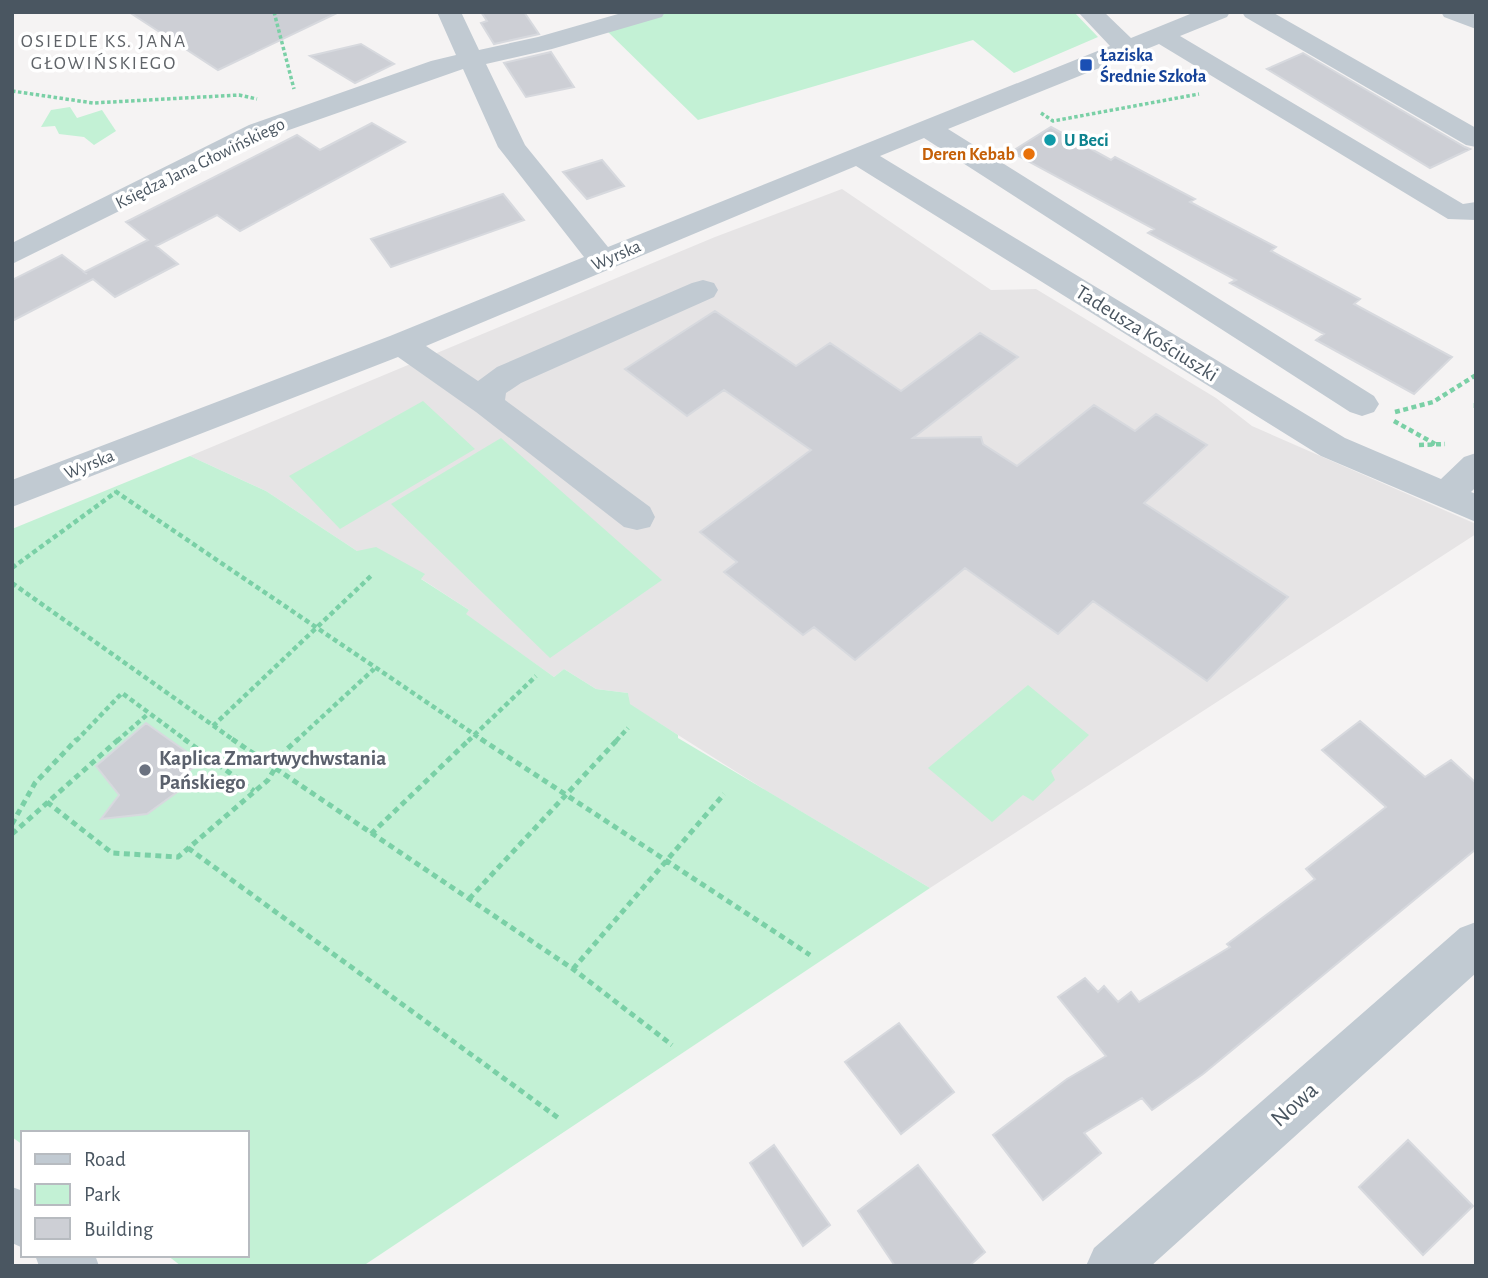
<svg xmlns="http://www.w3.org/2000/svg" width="1488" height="1278" viewBox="0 0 1488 1278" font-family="'Alegreya Sans',sans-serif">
<rect width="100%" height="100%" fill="#f5f3f3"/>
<path fill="#e6e4e5" d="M842,189L991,290L1036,289L1216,398L1252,426L1476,524V534L930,888L765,790L629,704L628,693L596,689L564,669L554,677L465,614L469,610L420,578L424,575L357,551L266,491L190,456L715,237Z"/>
<path fill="#c3f1d5" d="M666,12H1074L1098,37L1014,73L973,40L698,120L607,31Z
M70,107L77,118L102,110L116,131L94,145L84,137L59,134L55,126L41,127L51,110Z
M423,401L475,449L340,529L289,476Z
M501,438L662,580L550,658L391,504Z
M190,456L266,491L357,551L376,547L425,574L421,579L469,610L466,614L554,677L564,669L596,689L628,693L630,704L678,735V738L930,888L363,1266H181L167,1255H247V1133H23V1145L12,1137V529Z
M1028,685L1089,735L1051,771L1055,780L1033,801L1023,795L992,822L928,768Z"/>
<path fill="#cdcfd5" stroke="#d7d9de" stroke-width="2" d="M129,12H339L218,70Z
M481,12H524L539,34L494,44L481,23L487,21Z
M361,44L394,64L355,83L310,56Z
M551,52L574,87L526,97L504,63Z
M1303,53L1465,147L1470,149L1430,168L1267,69Z
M372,123L405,142L240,231L217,215L156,246L178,264L115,297L93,279L12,321V280L62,255L87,274L84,272L148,240L126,222L297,135L320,150Z
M1051,127L1111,160L1115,157L1195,199L1190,202L1276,247L1271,251L1360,299L1354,304L1452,357L1414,394L1316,340L1324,334L1230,283L1236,280L1148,233L1154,229L1011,152Z
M602,160L624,186L587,199L563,172Z
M503,194L524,220L391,267L371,239Z
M715,311L796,366L830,343L901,391L980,333L1018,357L913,438L981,437L983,444L1017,466L1094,405L1135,431L1156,414L1207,445L1144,503L1288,597L1207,681L1093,601L1058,634L965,568L855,660L814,627L803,635L724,572L737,562L700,532L811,450L724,390L687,416L625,369Z
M1360,721L1425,777L1451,760L1476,783V849L1203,1074L1152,1110L1142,1098L1084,1133L1101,1153L1043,1200L993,1135L1067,1079L1106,1056L1058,997L1085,978L1098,992L1104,986L1118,1002L1131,992L1139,1002L1230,947L1227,944L1315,879L1306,869L1386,807L1322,750Z
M146,723L201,762L186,773L191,782L147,814L101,819L119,795L96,766Z
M899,1023L954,1092L901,1134L845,1062Z
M1408,1140L1473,1206L1423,1255L1359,1187Z
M774,1145L830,1225L803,1246L750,1163Z
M918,1165L985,1252L969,1266H895L858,1211Z"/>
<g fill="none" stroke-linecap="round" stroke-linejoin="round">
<path stroke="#7ad0a6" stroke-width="3.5" stroke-dasharray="3.5 2.5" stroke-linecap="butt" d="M274,12L294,89
M12,91L93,103L239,95L257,99
M1041,113L1053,121L1199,94"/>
<path stroke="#7ad0a6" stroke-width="4.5" stroke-dasharray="5 3.5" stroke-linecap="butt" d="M1476,403V410
M1395,412L1433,402L1476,375
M1394,421L1435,444
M1419,445L1445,444
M115,491L484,741
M12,568L116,492
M12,583L235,741
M213,726L372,575
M76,741L122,693L187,741
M117,741L149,713
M296,741L374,669
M468,741L536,676
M616,741L628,728"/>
<path stroke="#7ad0a6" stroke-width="5" stroke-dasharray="6 4.5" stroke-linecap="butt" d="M184,739L254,791
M232,739L573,969L672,1045
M481,739L810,955
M47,802L112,853L178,857L268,780L286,750L298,739
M12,824L35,783L77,739
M12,834L119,739
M371,834L470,739
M188,848L561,1120
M469,899L618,739
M573,969L724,794"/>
<path fill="#c1cad2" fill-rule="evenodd" d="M437,12H461L479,50L538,37L625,12H665L662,17L552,49L486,64L525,145L608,247L1110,46L1078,12H1104L1131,38L1195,12H1230L1227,17L1180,36L1463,204L1476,202V220L1448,219L1159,44L948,129L1374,396L1379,404L1374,412L1362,416L1350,412L924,138L880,156L1345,438L1441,479L1464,457L1476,453V487L1471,492L1476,494V522L1321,456L856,166L426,346L478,381L497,367L692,283L703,280L714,283L718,290L714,297L521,383L506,393L505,400L650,507L655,517L650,527L637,530L624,527L476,412L398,357L12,507V480L390,336L584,257L498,147L463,69L269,137L12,264V243L249,125L431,61L456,55Z
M1242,12H1272L1476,128V147L1466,145L1245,17Z
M1441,12L1476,13V29L1444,17Z
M1476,922V973L1151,1266H1086L1094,1248L1460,928Z
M12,1187L23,1191V1248L12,1243Z
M35,1255H95L99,1266H39Z"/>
</g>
<rect fill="#1a4fb4" stroke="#fff" stroke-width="2.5" x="1079" y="58" width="14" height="14" rx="3.5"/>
<circle fill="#0f9aa8" stroke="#fff" stroke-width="2.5" cx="1050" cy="140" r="7"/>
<circle fill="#e8710a" stroke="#fff" stroke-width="2.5" cx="1029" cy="154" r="7"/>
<circle fill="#6b7280" stroke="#fff" stroke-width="2.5" cx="145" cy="770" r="7"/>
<g text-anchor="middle" stroke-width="7" stroke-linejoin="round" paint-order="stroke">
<g font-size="18" font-weight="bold" fill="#164399" stroke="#fff" text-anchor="start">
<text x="1100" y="61">Łaziska<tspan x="1100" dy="21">Średnie Szkoła</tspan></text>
</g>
<g font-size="18" font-weight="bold" fill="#0d838f" stroke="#fff" text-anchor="start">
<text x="1064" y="146">U Beci</text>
</g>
<g font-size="18" font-weight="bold" fill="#c56008" stroke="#fff" text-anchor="end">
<text x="1015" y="160">Deren Kebab</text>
</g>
<g font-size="18" fill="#4a5661" stroke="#fff">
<text transform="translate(200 163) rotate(-26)" y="6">Księdza Jana Głowińskiego</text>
<text transform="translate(616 255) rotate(-23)" y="6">Wyrska</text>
<text transform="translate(89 464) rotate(-22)" y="6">Wyrska</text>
</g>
<g font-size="19" letter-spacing="2" fill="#5f6368" stroke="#fff">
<text x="104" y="47">OSIEDLE KS. JANA<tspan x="104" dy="22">GŁOWIŃSKIEGO</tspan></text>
</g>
<g font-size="21" fill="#4a5661" stroke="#fff">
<text transform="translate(1147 333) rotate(32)" y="7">Tadeusza Kościuszki</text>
</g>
<g font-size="21" font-weight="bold" fill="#5b616d" stroke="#fff" text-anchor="start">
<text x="159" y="765">Kaplica Zmartwychwstania<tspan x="159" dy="24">Pańskiego</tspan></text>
</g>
<g font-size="24" fill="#4a5661" stroke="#fff">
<text transform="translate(1294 1104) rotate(-42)" y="8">Nowa</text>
</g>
</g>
<rect width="1488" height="1278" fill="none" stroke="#4a5661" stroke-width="28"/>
<rect x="21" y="1131" width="228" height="126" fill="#ffffff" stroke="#b7bbc0" stroke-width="2"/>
<rect x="35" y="1154" width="35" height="10" fill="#c1cad2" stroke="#b7bbc0" stroke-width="2"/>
<text x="84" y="1166" font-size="21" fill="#4a5661">Road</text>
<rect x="35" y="1184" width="35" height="21" fill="#c3f1d5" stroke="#b7bbc0" stroke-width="2"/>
<text x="84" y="1201" font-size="21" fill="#4a5661">Park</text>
<rect x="35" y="1218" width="35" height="21" fill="#cdcfd5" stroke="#b7bbc0" stroke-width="2"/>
<text x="84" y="1236" font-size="21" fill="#4a5661">Building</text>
</svg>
